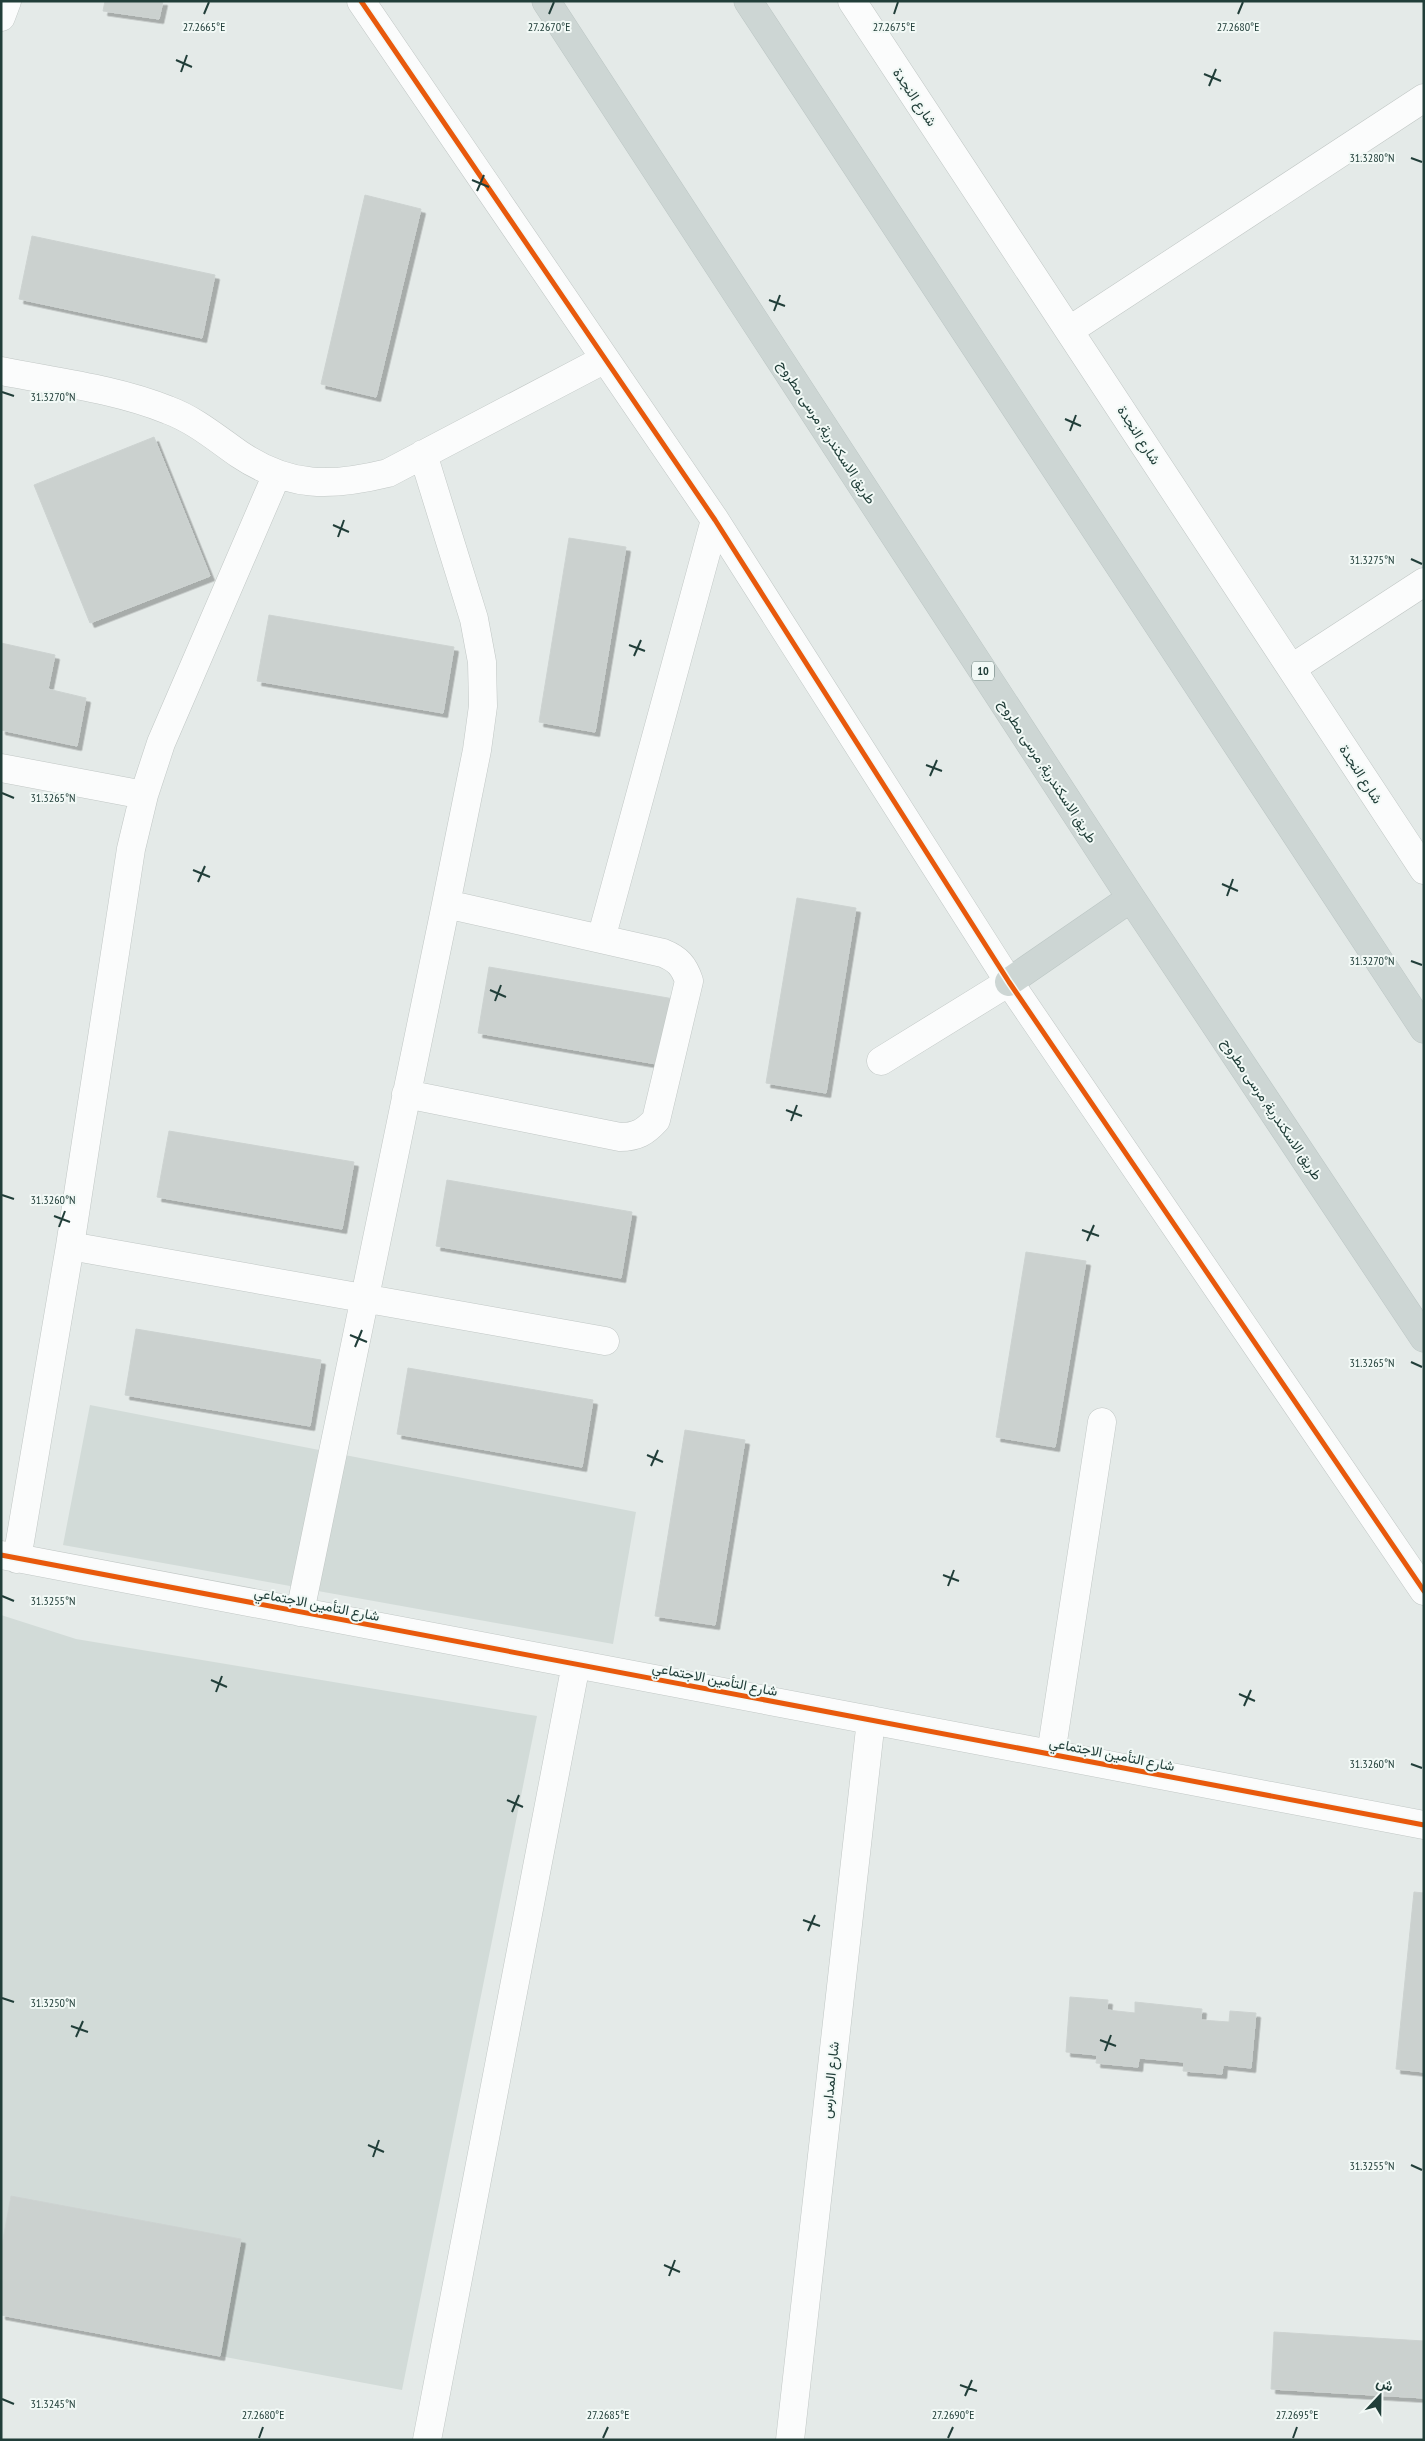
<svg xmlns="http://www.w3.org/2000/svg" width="1425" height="2441" viewBox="0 0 1425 2441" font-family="'PT Sans Narrow',Vazirmatn,sans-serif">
<defs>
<filter id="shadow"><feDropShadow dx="4.5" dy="4.5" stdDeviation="0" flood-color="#0004"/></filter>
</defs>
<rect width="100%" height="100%" fill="#e4eae8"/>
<path fill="#d2dbd8" d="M90,1405L636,1512L613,1644L63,1545Z
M1,1615L76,1639L537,1716L402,2390L1,2315Z"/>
<path fill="#cbd1cf" stroke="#cdd3d1" filter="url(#shadow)" d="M105,1H163L159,19L103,11Z
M365,195L421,209L376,397L321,384Z
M32,236L215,275L202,338L19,299Z
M154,437L210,576L90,623L34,485Z
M569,538L626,547L595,732L539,722Z
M269,615L454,647L443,713L257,681Z
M1,643L55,655L48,689L86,698L77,746L1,730Z
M797,898L856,908L826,1093L766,1083Z
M489,967L674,999L662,1065L478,1033Z
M169,1131L354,1162L342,1229L157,1197Z
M447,1180L632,1212L621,1278L436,1246Z
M1026,1252L1086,1261L1055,1447L996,1437Z
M136,1329L321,1360L310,1426L125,1395Z
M408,1368L593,1400L582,1467L397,1434Z
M685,1430L745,1440L715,1625L655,1616Z
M1414,1892L1424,1893V2072L1396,2069Z
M1070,1997L1108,2000L1107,2010L1135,2013V2002L1202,2009L1201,2020L1229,2022L1230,2011L1256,2013L1251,2068L1223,2065L1222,2074L1183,2071L1184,2062L1139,2058L1138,2067L1096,2063L1097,2055L1066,2052Z
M11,2196L241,2239L220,2356L1,2315V2250Z
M1274,2332L1424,2341V2398L1271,2389Z"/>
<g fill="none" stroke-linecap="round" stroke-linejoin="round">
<defs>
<path id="minor" d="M361,1L715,520L1009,982L1424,1591
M852,1L1424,870
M1,17L7,1
M1070,330L1424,98
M1,371C56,382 116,389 168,410C195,420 216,438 239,454C290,488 331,487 388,473L605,359
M1292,668L1424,582
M1,768L144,795
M601,939L715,520
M881,1061L1009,982
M406,1094L620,1137C637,1137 645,1132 656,1120L689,981C684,966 678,959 663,953L446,904
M70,1246L605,1341
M1,1555L1424,1825
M17,1559L70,1246L131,849L144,795L161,743L277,474
M300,1612L446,904L477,750L483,706L482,662L474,619L423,454
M1051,1754L1102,1422
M427,2440L576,1664
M790,2440L871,1720"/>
<path id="major" d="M546,1L1131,898L1424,1338
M748,1L1424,1029
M1009,982L1131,898"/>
</defs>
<use href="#minor" stroke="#c1c7c5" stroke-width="29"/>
<use href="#major" stroke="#bcc6c4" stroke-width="29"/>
<use href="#minor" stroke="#fbfcfc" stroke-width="28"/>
<use href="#major" stroke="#cdd6d4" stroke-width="28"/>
<defs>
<path id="cycleway" d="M361,1L715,520L1009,982L1424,1591
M1,1555L1424,1825"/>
</defs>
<use href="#cycleway" stroke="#f2f9f6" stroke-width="8"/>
<use href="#cycleway" stroke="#e8590c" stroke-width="5"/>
</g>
<path fill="none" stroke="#213e39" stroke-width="2" d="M204,14L209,2M549,14L554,2M894,14L898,2M1238,14L1243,2M176,60L192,67M181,72L187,55M1204,74L1221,81M1209,86L1216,69M1411,158L1422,162M472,180L489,187M477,191L484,175M769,300L785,306M774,311L780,295M2,392L14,396M1065,419L1081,426M1070,431L1076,415M333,525L349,532M338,537L344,520M1411,559L1422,564M629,645L645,651M634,656L641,640M926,765L942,771M930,776L937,760M2,793L14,798M193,870L210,877M198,882L205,866M1222,884L1238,891M1227,896L1233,879M1411,961L1422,965M490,990L506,997M495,1001L501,985M786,1110L802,1116M791,1121L797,1105M2,1195L14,1199M54,1216L70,1222M59,1227L65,1211M1082,1230L1099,1236M1087,1241L1094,1225M350,1335L367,1342M355,1347L362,1330M1411,1362L1422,1367M647,1455L663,1462M651,1466L658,1450M943,1575L959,1581M948,1586L954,1570M2,1596L14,1601M211,1680L227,1687M216,1692L222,1676M1239,1694L1255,1701M1244,1706L1251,1690M1411,1764L1422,1768M507,1800L523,1807M512,1812L519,1795M803,1920L820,1926M808,1931L815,1915M2,1998L14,2002M71,2026L88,2032M76,2037L83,2021M1100,2040L1116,2046M1105,2051L1111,2035M368,2145L384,2152M373,2157L379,2140M1411,2165L1422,2170M664,2265L680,2272M669,2276L675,2260M960,2385L977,2391M965,2396L972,2380M2,2399L14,2404M259,2438L263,2427M603,2438L608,2427M948,2438L953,2427M1293,2438L1297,2427"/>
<g text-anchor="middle" stroke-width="4" stroke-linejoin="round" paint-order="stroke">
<rect fill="#f2f9f6" stroke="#607672" stroke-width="1" x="972" y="661.5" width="22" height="19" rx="4"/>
<g font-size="12" font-weight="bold" fill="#213e39">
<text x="983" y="675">10</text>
</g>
<g font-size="14" fill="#213e39" stroke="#f2f9f6">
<text transform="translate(915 97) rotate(56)" y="5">شارع النجدة</text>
<text transform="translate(827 432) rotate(57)" y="5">طريق الاسكندرية, مرسى مطروح</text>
<text transform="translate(1139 435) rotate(57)" y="5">شارع النجدة</text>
<text transform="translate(1048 771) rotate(57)" y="5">طريق الاسكندرية, مرسى مطروح</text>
<text transform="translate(1361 774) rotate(57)" y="5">شارع النجدة</text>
<text transform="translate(1272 1109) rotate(56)" y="5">طريق الاسكندرية, مرسى مطروح</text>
<text transform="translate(317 1604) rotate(11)" y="5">شارع التأمين الاجتماعي</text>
<text transform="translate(715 1679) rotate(11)" y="5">شارع التأمين الاجتماعي</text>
<text transform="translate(1112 1754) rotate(11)" y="5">شارع التأمين الاجتماعي</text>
<text transform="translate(830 2080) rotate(-84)" y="5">شارع المدارس</text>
</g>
</g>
<g font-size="12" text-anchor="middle" fill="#213e39" stroke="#f2f9f6" stroke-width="4" stroke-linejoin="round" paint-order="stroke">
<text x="204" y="31">27.2665°E</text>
<text x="1238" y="31">27.2680°E</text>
<text x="549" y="31">27.2670°E</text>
<text x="894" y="31">27.2675°E</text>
<text x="1372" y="162">31.3280°N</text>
<text x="53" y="401">31.3270°N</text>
<text x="1372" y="564">31.3275°N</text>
<text x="53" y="802">31.3265°N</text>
<text x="1372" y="965">31.3270°N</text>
<text x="53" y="1204">31.3260°N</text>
<text x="1372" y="1367">31.3265°N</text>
<text x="53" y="1605">31.3255°N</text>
<text x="1372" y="1768">31.3260°N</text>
<text x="53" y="2007">31.3250°N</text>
<text x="1372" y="2170">31.3255°N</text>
<text x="53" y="2408">31.3245°N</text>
<text x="263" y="2419">27.2680°E</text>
<text x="608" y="2419">27.2685°E</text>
<text x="953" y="2419">27.2690°E</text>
<text x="1297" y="2419">27.2695°E</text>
</g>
<rect width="1425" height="2441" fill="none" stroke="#213e39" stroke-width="5"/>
<g transform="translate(1380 2396) rotate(22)" stroke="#f2f9f6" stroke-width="4" paint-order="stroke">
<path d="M0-4L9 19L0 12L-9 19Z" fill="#213e39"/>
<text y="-8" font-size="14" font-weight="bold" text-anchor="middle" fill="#213e39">ش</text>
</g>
</svg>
